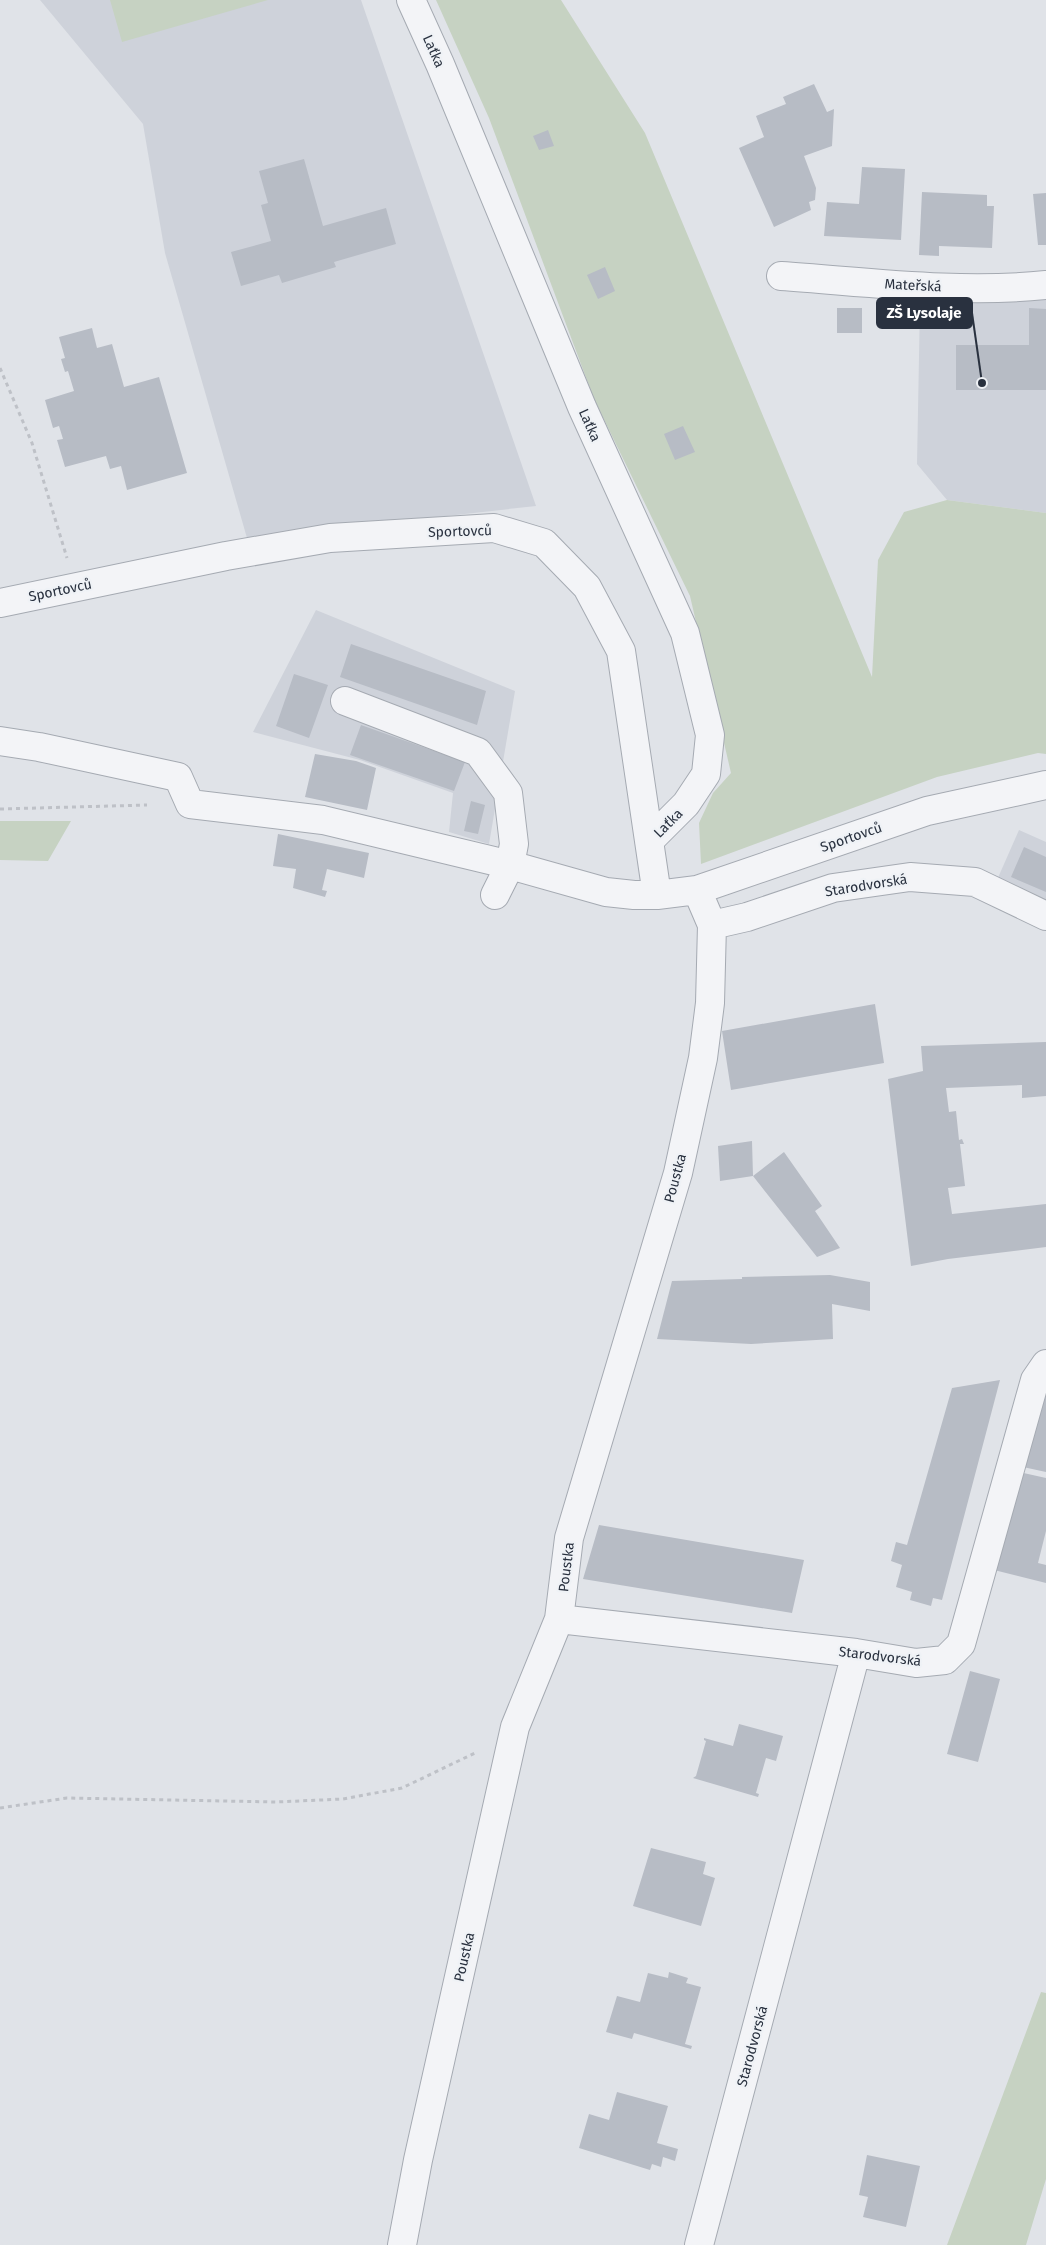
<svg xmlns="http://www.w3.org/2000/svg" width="1046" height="2245" viewBox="0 0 1046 2245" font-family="'Fira Sans',sans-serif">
<rect width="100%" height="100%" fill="#e0e3e8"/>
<path fill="#ced2da" d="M40,0H361L536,506L247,538L165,253L143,124Z
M1046,298V513L947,500L917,464L920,303Z
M316,610L515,691L489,844L449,832L453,793L360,760L253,732Z
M1019,830L1046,842V901L997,880Z"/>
<path fill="#c6d2c2" d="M110,0H268L122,42Z
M436,0H561L645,133L872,677L878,560L904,512L947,500L1046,513V754L1038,753L937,777L701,864L699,823L713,793L731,773L690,596L594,399L489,118Z
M0,821H71L48,861L0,860Z
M1041,1992L1046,1993V2179L1026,2245H947Z"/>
<path fill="#b7bcc5" d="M814,84L827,112L834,109L832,146L804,156L816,188L815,200L809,202L811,210L774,227L739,148L764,137L756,116L786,104L783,97Z
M548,130L554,146L539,150L533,136Z
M304,159L323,226L386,208L396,244L334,262L336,267L282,283L279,275L241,286L231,252L271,241L261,205L268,203L259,171Z
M862,167L905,169L901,240L824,236L827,202L859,204Z
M922,192L987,195V206H994L992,248L939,246V256L919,255Z
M1046,193V245H1038L1033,194Z
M605,267L615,291L598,299L587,275Z
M837,308H862V333H837Z
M1029,308L1046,309V390H956V345H1029Z
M92,328L97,348L112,344L124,387L159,377L187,473L127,490L121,466L110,469L106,456L65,467L57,440L63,439L59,426L53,428L45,400L74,391L68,371L65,372L61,359L65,358L59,337Z
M683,426L695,452L675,460L664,434Z
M351,644L486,691L477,725L340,677Z
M294,674L328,685L309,738L276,726Z
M361,725L465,762L454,791L350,755Z
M315,754L356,761L376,768L367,810L305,797Z
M471,801L485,805L478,834L464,831Z
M278,834L369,853L364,878L327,869L322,890L327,891L325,897L293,888L296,869L273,866Z
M1024,847L1046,857V892L1011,877Z
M875,1004L884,1063L731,1090L722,1031Z
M1046,1042V1096L1022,1098V1085L946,1088L949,1112L956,1111L959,1140L962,1139L964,1144H960L965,1186L948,1188L952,1214L1046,1204V1247L948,1259L911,1266L888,1079L923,1071L921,1046Z
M752,1141L753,1176L720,1181L718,1146Z
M784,1152L822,1206L815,1211L840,1248L817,1257L753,1176Z
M830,1275L870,1282V1311L832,1304L833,1339L751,1344L657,1339L672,1281L742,1279V1277Z
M1000,1380L942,1600L933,1598L931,1606L910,1600L912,1592L896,1587L902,1565L891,1561L896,1542L907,1545L952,1388Z
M1046,1387V1472L1023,1467Z
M1019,1472L1046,1478V1531L1038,1563L1046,1565V1583L994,1570Z
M599,1525L804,1560L792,1613L583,1579Z
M970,1671L1000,1679L978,1762L947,1754Z
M739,1724L783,1736L776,1761L766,1758L756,1793L759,1794L758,1797L693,1778L696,1776L706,1741L704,1740V1738L733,1746Z
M651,1848L706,1862L703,1874L715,1878L701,1926L633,1906Z
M669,1972L688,1978L686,1983L701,1987L685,2044L692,2046L691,2049L634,2033L632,2039L606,2032L617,1996L640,2002L648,1973L668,1978Z
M617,2092L668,2106L657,2143L678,2149L675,2161L663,2157L661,2167L652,2164L650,2170L579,2148L589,2114L609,2120Z
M867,2155L920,2166L906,2227L863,2217L868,2197L859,2195Z"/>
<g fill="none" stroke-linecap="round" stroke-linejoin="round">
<defs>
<path id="minor" d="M411,0L440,64L582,407L685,633L710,735L706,774L686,804L649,841
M781,276C868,282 958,294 1046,285
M0,603L226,556L330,538L494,528L544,543L587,587L621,651L657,895
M345,701L478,752L508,793L514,844L510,865L495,895
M0,741L39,747L178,777L190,804L323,820L510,865L606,892L634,895H657L697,890L927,811L1046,785
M712,925L747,917L833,888L910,877L975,882L1046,916
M559,1619L856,1653L916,1663L945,1660L961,1644L1035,1380L1046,1364
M402,2245L418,2160L515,1727L559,1619L569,1538L678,1173L703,1058L710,1003L712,925L697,890
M699,2245L856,1653"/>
</defs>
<use href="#minor" stroke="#a5aab2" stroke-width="30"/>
<path stroke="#bec1c7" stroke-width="3" stroke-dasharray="4 4" stroke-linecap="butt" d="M0,368L32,443L67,558
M0,809L147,805
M0,1808L67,1798L276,1802L343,1799L402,1788L477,1752"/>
<use href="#minor" stroke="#f3f4f7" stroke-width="28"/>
</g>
<g text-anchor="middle" stroke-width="4.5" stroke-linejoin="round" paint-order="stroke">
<g font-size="14" fill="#29313f" stroke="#eff2f6">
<text transform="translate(434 51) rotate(66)" y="5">Laťka</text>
<text transform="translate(913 285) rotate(3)" y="5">Mateřská</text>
<text transform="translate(590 425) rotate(66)" y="5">Laťka</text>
<text transform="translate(460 531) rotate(-2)" y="5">Sportovců</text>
<text transform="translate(60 590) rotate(-12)" y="5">Sportovců</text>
<text transform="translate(668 823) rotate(-45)" y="5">Laťka</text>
<text transform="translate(851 837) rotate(-19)" y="5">Sportovců</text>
<text transform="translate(866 885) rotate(-9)" y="5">Starodvorská</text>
<text transform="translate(675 1178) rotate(-75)" y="5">Poustka</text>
<text transform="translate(566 1567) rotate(-83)" y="5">Poustka</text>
<text transform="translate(880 1656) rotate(7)" y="5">Starodvorská</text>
<text transform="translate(464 1957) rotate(-77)" y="5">Poustka</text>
<text transform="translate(752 2046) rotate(-75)" y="5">Starodvorská</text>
</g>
</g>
<path fill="none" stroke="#29313f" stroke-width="2" d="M982 383L972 313"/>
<circle fill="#29313f" stroke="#eff2f6" stroke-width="2" cx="982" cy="383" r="5"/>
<rect fill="#29313f" stroke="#29313f" stroke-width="2" x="877" y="298" width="95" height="30" rx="5"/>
<g font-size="15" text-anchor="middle" font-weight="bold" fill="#fff">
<text x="924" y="318">ZŠ Lysolaje</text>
</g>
</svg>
